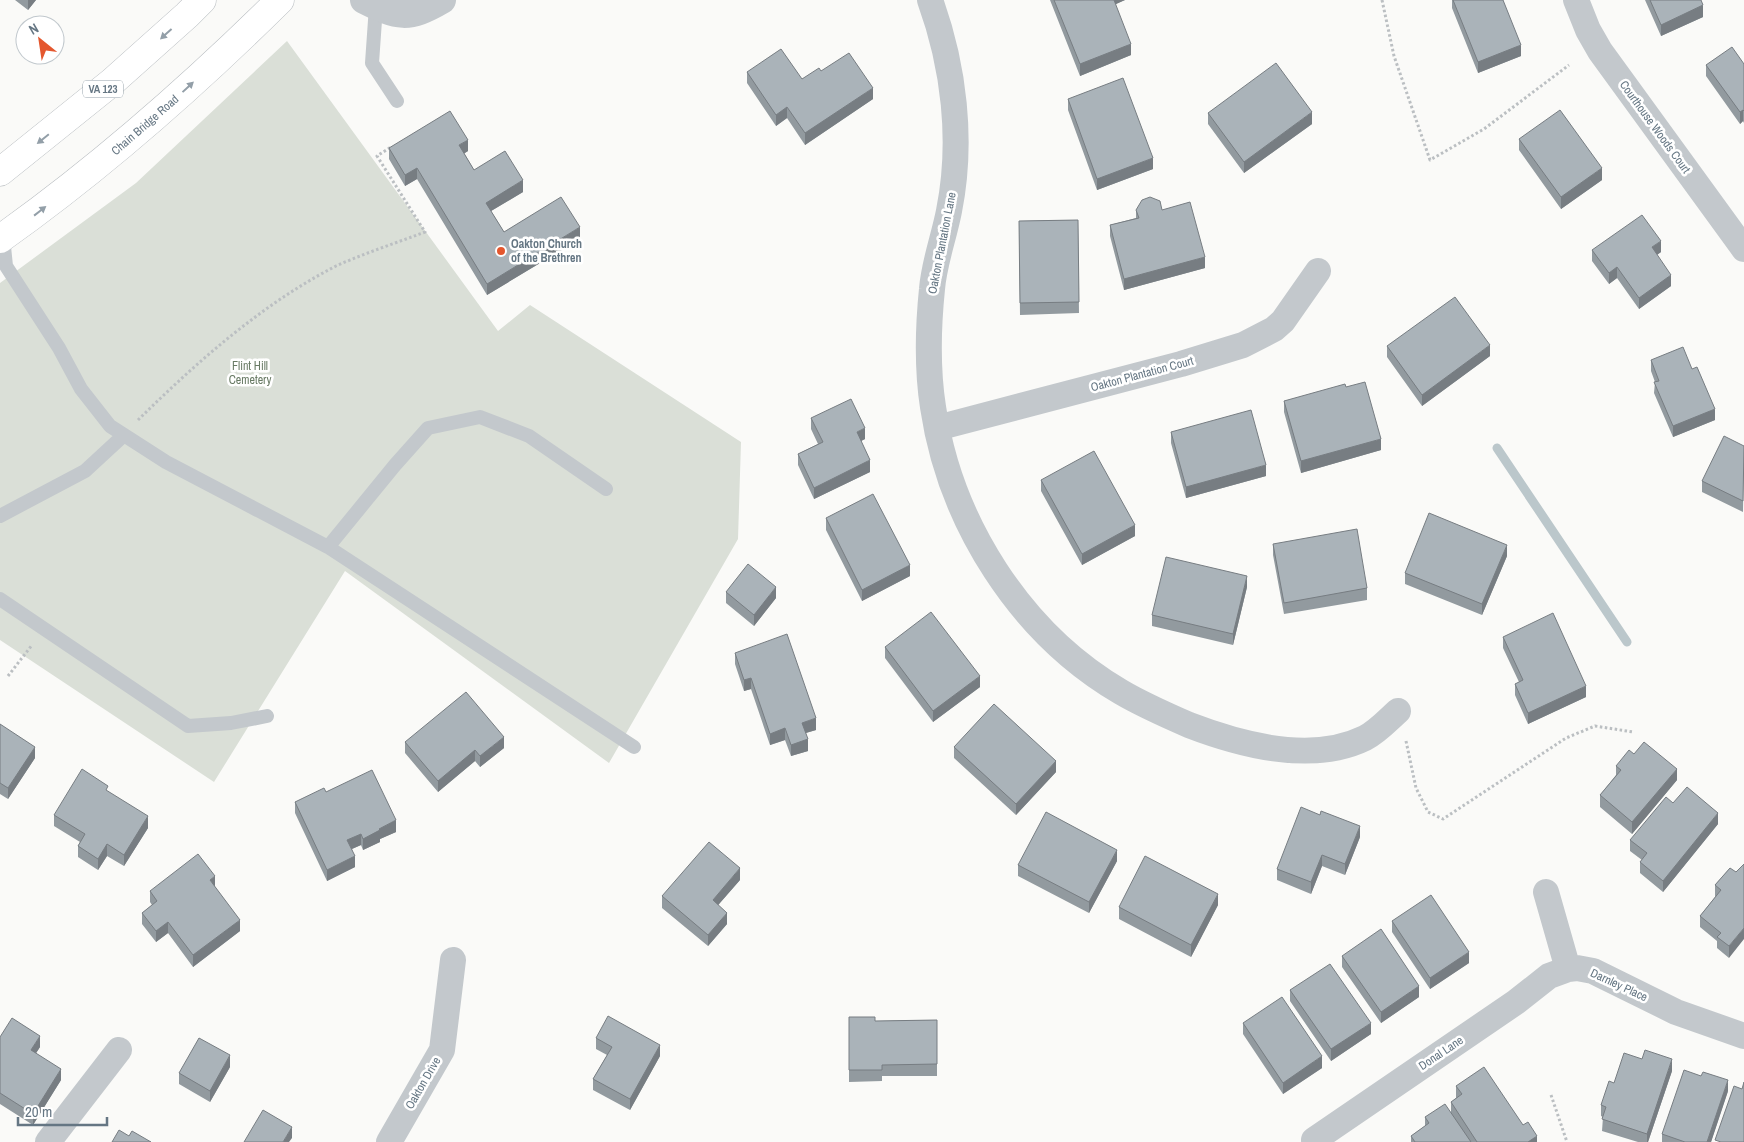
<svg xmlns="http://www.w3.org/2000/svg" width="1744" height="1142" viewBox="0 0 1744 1142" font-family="'Archivo Narrow',sans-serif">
<rect width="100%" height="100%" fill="#fafaf8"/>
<path fill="#dadfd7" d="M287,41L498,331L530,305L741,442L738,539L609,763L345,571L214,782L0,640V283L136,183Z"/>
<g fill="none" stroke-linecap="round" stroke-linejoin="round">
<path stroke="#bbc7cb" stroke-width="9" d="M1497,448L1627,642"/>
<defs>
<path id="primary" d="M0,172L112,82L187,15L202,0
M0,239C100,168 193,86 280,0"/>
</defs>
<use href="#primary" stroke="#b5babe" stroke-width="29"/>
<path stroke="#bbbfc2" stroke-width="3" stroke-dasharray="2.5 2.5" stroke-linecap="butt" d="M1382,0L1394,56L1430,160L1484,129L1569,65
M138,420C197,362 262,304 336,266C365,253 396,243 425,232L377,156L391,147
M8,676L32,645
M1406,741L1416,788L1428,812L1443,819L1566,738L1595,726L1633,732
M1551,1095L1567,1142"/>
<path stroke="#c3c8cc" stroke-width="14" d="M376,6L372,63L397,101
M3,237L6,266L59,348L81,389L110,426L166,462L328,547L395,465L428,428L480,417L529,436L606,489
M0,516L85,471L124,435
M328,547L634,747
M0,599L188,726L231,723L267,716"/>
<path stroke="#c3c8cc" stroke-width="26" d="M930,0C954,66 963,141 949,211C944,237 934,263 932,289C928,328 927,368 933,407C950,522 1020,633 1121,692C1143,705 1166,715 1189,725C1241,745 1312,764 1365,738C1377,732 1388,720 1398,711
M1576,0L1588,30L1600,51L1744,249
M937,428L1181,364L1243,345L1274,329L1283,321L1318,271
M1546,892L1568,969
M1314,1140L1516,1002L1549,976L1568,969L1577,968L1593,971L1676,1012L1744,1036
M48,1142L119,1050
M389,1142L442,1050L453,960"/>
<path stroke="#c3c8cc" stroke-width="28" d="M364,0C398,17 408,20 442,0"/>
<use href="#primary" stroke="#fff" stroke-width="28"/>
</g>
<path fill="#929a9f" d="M15,0H36L28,10Z
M1050,0H1125L1115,4L1131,55L1080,76Z
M1452,0H1503L1521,56L1478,73L1452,8Z
M1645,0H1701L1703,17L1661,36Z
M1744,64V123L1743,121L1740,124L1706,76V65Z
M821,71L873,99L805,145L787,118L776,126L747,83V72L802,79Z
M1068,99L1153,169L1097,190L1068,110Z
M1208,113L1312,124L1244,173L1208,124Z
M1519,139L1602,180L1561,209L1519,150Z
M389,148L468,151L464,153L474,170L523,192L491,211L504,232L580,239L487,295L417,179L405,186L389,159Z
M1136,210L1205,268L1124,290L1110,236V225L1136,218Z
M1078,220L1079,313L1020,315L1019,221Z
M1592,250L1661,252L1657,255L1671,286L1639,309L1617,278L1609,284L1592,261Z
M1387,346L1490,356L1422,406L1387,357Z
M1651,360L1692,369L1715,420L1673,437L1654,393L1655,382L1651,371Z
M1346,387L1381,450L1301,473L1284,412V401Z
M811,418L865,439L861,441L870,472L814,499L798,465V454L818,444L811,429Z
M1171,432L1266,476L1186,498L1171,443Z
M1744,446L1743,512L1702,492V481Z
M1041,480L1135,536L1082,565L1041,491Z
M826,518L910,576L862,601L826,530Z
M1273,544L1367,588V600L1284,614L1273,555Z
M1507,556L1482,615L1405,584V573Z
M1247,587L1233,645L1152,626V615Z
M726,592L776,598L754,626L726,603Z
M1503,637L1586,697L1528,724L1515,695V684L1519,682L1503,648Z
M885,647L980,687L933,722L885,658Z
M735,653L816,730L806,733L808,751L791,756L785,740L770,745L751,689L744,691L735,664Z
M0,724L35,758L8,799L0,794Z
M405,742L504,748L480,767L475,761L438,792L405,753Z
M954,747L1056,772L1016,815L954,758Z
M1634,754L1677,780L1632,834L1600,807V795L1616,775V766Z
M108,792L148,828L124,866L107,856L98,870L78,857V846L80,842L54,826V815Z
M326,792L396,832L380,839V842L363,850L361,845L352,849L355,867L327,881L295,813V802Z
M1673,803L1718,824L1663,892L1640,873V862L1642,860L1630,851V840Z
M1360,837L1345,875L1322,866L1311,894L1277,880V869Z
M1117,861L1089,913L1018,876V865Z
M1730,868L1729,958L1717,948V941L1700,927V916L1715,897V885Z
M740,880L718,905L727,924L708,946L662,908V896Z
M215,887L240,931L193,967L168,933L156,942L142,924V913L152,905L150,902V891Z
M1218,905L1191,957L1119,919V907Z
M1392,921L1469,963L1430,989L1392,932Z
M1342,956L1419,997L1381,1023L1342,967Z
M1290,990L1371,1034L1331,1061L1290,1001Z
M849,1017L875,1021L937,1020V1076H882V1081L849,1082Z
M1243,1023L1322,1068L1283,1094L1243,1034Z
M0,1037L40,1047L36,1053L61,1080L33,1125L0,1104Z
M596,1038L660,1056L630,1110L593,1090V1079L607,1055L596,1049Z
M230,1067L210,1102L179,1084V1073Z
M1672,1071L1648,1142H1638L1602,1131L1603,1117L1601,1116V1105L1614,1083Z
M1456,1086L1523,1125L1537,1142H1411V1136L1425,1126V1117L1451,1112V1102L1456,1098Z
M1728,1091L1711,1142H1662V1134Z"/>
<path fill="#777d82" d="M28,0H36L28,10Z
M1112,0H1125L1112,6Z
M1703,5V17L1661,36V25Z
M1131,44V55L1080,76V64Z
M1521,45V56L1478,73V62Z
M873,88V99L805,145V133Z
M787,107V118L776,126V115Z
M1743,110V121L1740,124V112Z
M1312,112V124L1244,173V162Z
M468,140V151L459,157V145Z
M1153,158V169L1097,190V179Z
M417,168V179L405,186V175Z
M1602,168V180L1561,209V197Z
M523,180V192L486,214V203Z
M580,227V239L487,295V284Z
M1661,241V252L1652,258V247Z
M1205,257V268L1124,290V279Z
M1617,267V278L1609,284V273Z
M1671,275V286L1639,309V298Z
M1490,345V356L1422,406V395Z
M1715,409V420L1673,437V426Z
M865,428V439L857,443V432Z
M1381,439V450L1301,473V461Z
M870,460V472L814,499V488Z
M1266,465V476L1186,498V487Z
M1135,525V536L1082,565V554Z
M1507,545V556L1482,615V604Z
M910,565V576L862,601V590Z
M1247,576V587L1233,645V634Z
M776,587V598L754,626V615Z
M980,676V687L933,722V711Z
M751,678V689L744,691V680Z
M1586,686V697L1528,724V713Z
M816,718V730L802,734V723Z
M785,728V740L770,745V734Z
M504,737V748L480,767V756Z
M808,739V751L791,756V745Z
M35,747V758L8,799V788Z
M475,750V761L438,792V781Z
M1056,761V772L1016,815V804Z
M1677,769V780L1632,834V822Z
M1718,813V824L1663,892V881Z
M148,816V828L124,866V855Z
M396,820V832L380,839V842L363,850V839L379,829Z
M1360,826V837L1345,875V864Z
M361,834V845L347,851V840Z
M107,844V856L98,870V859Z
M1117,850V861L1089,913V902Z
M1322,855V866L1311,894V882Z
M355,856V867L327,881V870Z
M740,868V880L713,911V900Z
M215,876V888L210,880Z
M1218,894V905L1191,957V945Z
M727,913V924L708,946V935Z
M240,920V931L193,967V955Z
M168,922V933L156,942V931Z
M1744,928V939L1729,958V946Z
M1469,952V963L1430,989V978Z
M1419,986V997L1381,1023V1012Z
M1371,1023V1034L1331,1061V1049Z
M40,1036V1047L31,1061V1050Z
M660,1045V1056L630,1110V1099Z
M230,1055V1067L210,1102V1091Z
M1322,1056V1068L1283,1094V1083Z
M1672,1059V1071L1648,1142H1647V1134Z
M61,1069V1080L33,1125V1114Z
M1728,1080V1091L1711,1142H1707Z
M292,1127V1138L289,1142H283Z
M1537,1136V1142H1528Z"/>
<path fill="#aab3b9" stroke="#777d82" d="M1054,0H1114L1131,44L1080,64Z
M1453,0H1503L1521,45L1478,62Z
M1650,0H1701L1703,5L1661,25Z
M1732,47L1744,64V111L1743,110L1740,112L1706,65Z
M781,49L802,79L819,68L821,71L849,53L873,88L805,133L787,107L776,115L747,72Z
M1276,63L1312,112L1244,162L1208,113Z
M1123,78L1153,158L1097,179L1068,99Z
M1560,110L1602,168L1561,197L1519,139Z
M450,111L468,140L459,145L474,170L505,151L523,180L486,203L504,232L561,197L580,227L487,284L417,168L405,175L389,148Z
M1150,197L1160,201L1162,210L1190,202L1205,257L1124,279L1110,225L1139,218L1136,210L1142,200Z
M1642,215L1661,241L1652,247L1671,275L1639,298L1617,267L1609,273L1592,250Z
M1078,220L1079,302L1020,303L1019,221Z
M1455,297L1490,345L1422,395L1387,346Z
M1683,347L1692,369L1697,367L1715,409L1673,426L1654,382L1659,381L1651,360Z
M1365,382L1381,439L1301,461L1284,401L1345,384L1346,387Z
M851,399L865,428L857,432L870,460L814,488L798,454L823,442L811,418Z
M1251,410L1266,465L1186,487L1171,432Z
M1724,436L1744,446L1743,501L1702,481Z
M1094,451L1135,525L1082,554L1041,480Z
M873,494L910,565L862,590L826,518Z
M1429,513L1507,545L1482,604L1405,573Z
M1357,529L1367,588L1284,603L1273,544Z
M1166,557L1247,576L1233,634L1152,615Z
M748,564L776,587L754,615L726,592Z
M931,612L980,676L933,711L885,647Z
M1553,613L1586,686L1528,713L1515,684L1523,680L1503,637Z
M787,634L816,718L802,723L808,739L791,745L785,728L770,734L751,678L744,680L735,653Z
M466,692L504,737L480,756L475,750L438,781L405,742Z
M994,704L1056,761L1016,804L954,747Z
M0,724L35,747L8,788L0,783Z
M1644,742L1677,769L1632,822L1600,795L1621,770L1616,766L1629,750L1634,754Z
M82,769L108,786L106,790L148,816L124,855L107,844L98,859L78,846L85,834L54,815Z
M372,770L396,820L379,829L380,830L363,839L361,834L347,840L355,856L327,870L295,802L324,788L326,792Z
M1687,787L1718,813L1663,881L1640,862L1647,853L1630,840L1666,797L1673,803Z
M1301,807L1320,815L1321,811L1360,826L1345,864L1322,855L1311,882L1277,869Z
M1046,812L1117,850L1089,902L1018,865Z
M709,842L740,868L713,900L727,913L708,935L662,896Z
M198,854L215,876L210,880L240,920L193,955L168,922L156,931L142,913L157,901L150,891Z
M1145,856L1218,894L1191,945L1119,907Z
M1744,864V928L1729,946L1717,937L1721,933L1700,916L1721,890L1715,885L1730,868L1736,872Z
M1431,895L1469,952L1430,978L1392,921Z
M1381,929L1419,986L1381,1012L1342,956Z
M1330,964L1371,1023L1331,1049L1290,990Z
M1282,997L1322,1056L1283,1083L1243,1023Z
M608,1016L660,1045L630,1099L593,1079L612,1047L596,1038Z
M849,1017H875V1021L937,1020V1064L882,1065V1070H849Z
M12,1018L40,1036L31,1050L61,1069L33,1114L0,1093V1037Z
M199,1038L230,1055L210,1091L179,1073Z
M1645,1050L1672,1059L1647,1134L1602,1119L1606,1107L1601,1105L1609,1081L1614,1083L1624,1053L1642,1059Z
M1484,1067L1523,1125L1528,1122L1537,1136L1528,1142H1477L1451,1102L1462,1094L1456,1086Z
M1684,1070L1701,1076L1703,1072L1728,1080L1707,1142H1685L1662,1134Z
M1744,1082V1142H1721L1715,1140L1734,1086L1742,1089Z
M1445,1104L1471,1142H1415L1411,1136L1429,1123L1425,1117Z
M263,1110L292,1127L283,1142H244Z
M119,1130L129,1136L132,1131L151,1142H112Z"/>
<defs><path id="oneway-solid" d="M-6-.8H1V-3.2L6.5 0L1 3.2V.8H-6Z" transform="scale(1.25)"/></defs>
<g fill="#939fa8">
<use href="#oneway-solid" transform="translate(166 34) rotate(138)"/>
<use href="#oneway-solid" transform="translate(188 87) rotate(-43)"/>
<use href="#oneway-solid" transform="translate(43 139) rotate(141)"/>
<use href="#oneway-solid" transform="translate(40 211) rotate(-38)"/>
</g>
<circle fill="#e4572e" stroke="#fff" stroke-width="2" cx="501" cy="251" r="5"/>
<g text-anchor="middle" stroke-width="5" stroke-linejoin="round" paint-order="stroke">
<rect fill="#fff" stroke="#939fa8" stroke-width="1" x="83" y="80.5" width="40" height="17" rx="4"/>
<g font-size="11" font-weight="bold" fill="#657683">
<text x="103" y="93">VA 123</text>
</g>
<g font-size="12" fill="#657683" stroke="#fff">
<text transform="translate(145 125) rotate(-41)" y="4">Chain Bridge Road</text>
<text transform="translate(1655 127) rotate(54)" y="4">Courthouse Woods Court</text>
<text transform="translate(942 243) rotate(-79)" y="4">Oakton Plantation Lane</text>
<text transform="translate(1142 374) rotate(-15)" y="4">Oakton Plantation Court</text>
<text transform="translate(1619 985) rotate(25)" y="4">Darnley Place</text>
<text transform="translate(1441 1053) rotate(-34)" y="4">Donal Lane</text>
<text transform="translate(423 1083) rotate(-60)" y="4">Oakton Drive</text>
</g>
<g font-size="12" font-weight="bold" fill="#657683" stroke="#fff" text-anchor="start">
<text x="511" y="248">Oakton Church<tspan x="511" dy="14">of the Brethren</tspan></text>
</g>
<g font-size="12" fill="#687a64" stroke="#fff">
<text x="250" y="370">Flint Hill<tspan x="250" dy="14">Cemetery</tspan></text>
</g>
</g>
<g transform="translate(40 40) rotate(330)"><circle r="24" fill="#ffffff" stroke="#c1c8cd"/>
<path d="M0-4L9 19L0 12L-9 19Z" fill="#e4572e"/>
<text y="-8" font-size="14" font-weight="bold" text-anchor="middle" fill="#657683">N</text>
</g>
<path d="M18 1117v8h89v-8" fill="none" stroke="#657683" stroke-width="2.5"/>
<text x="25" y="1117" font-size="15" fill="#657683" stroke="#ffffff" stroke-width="4" paint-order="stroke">20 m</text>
</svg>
